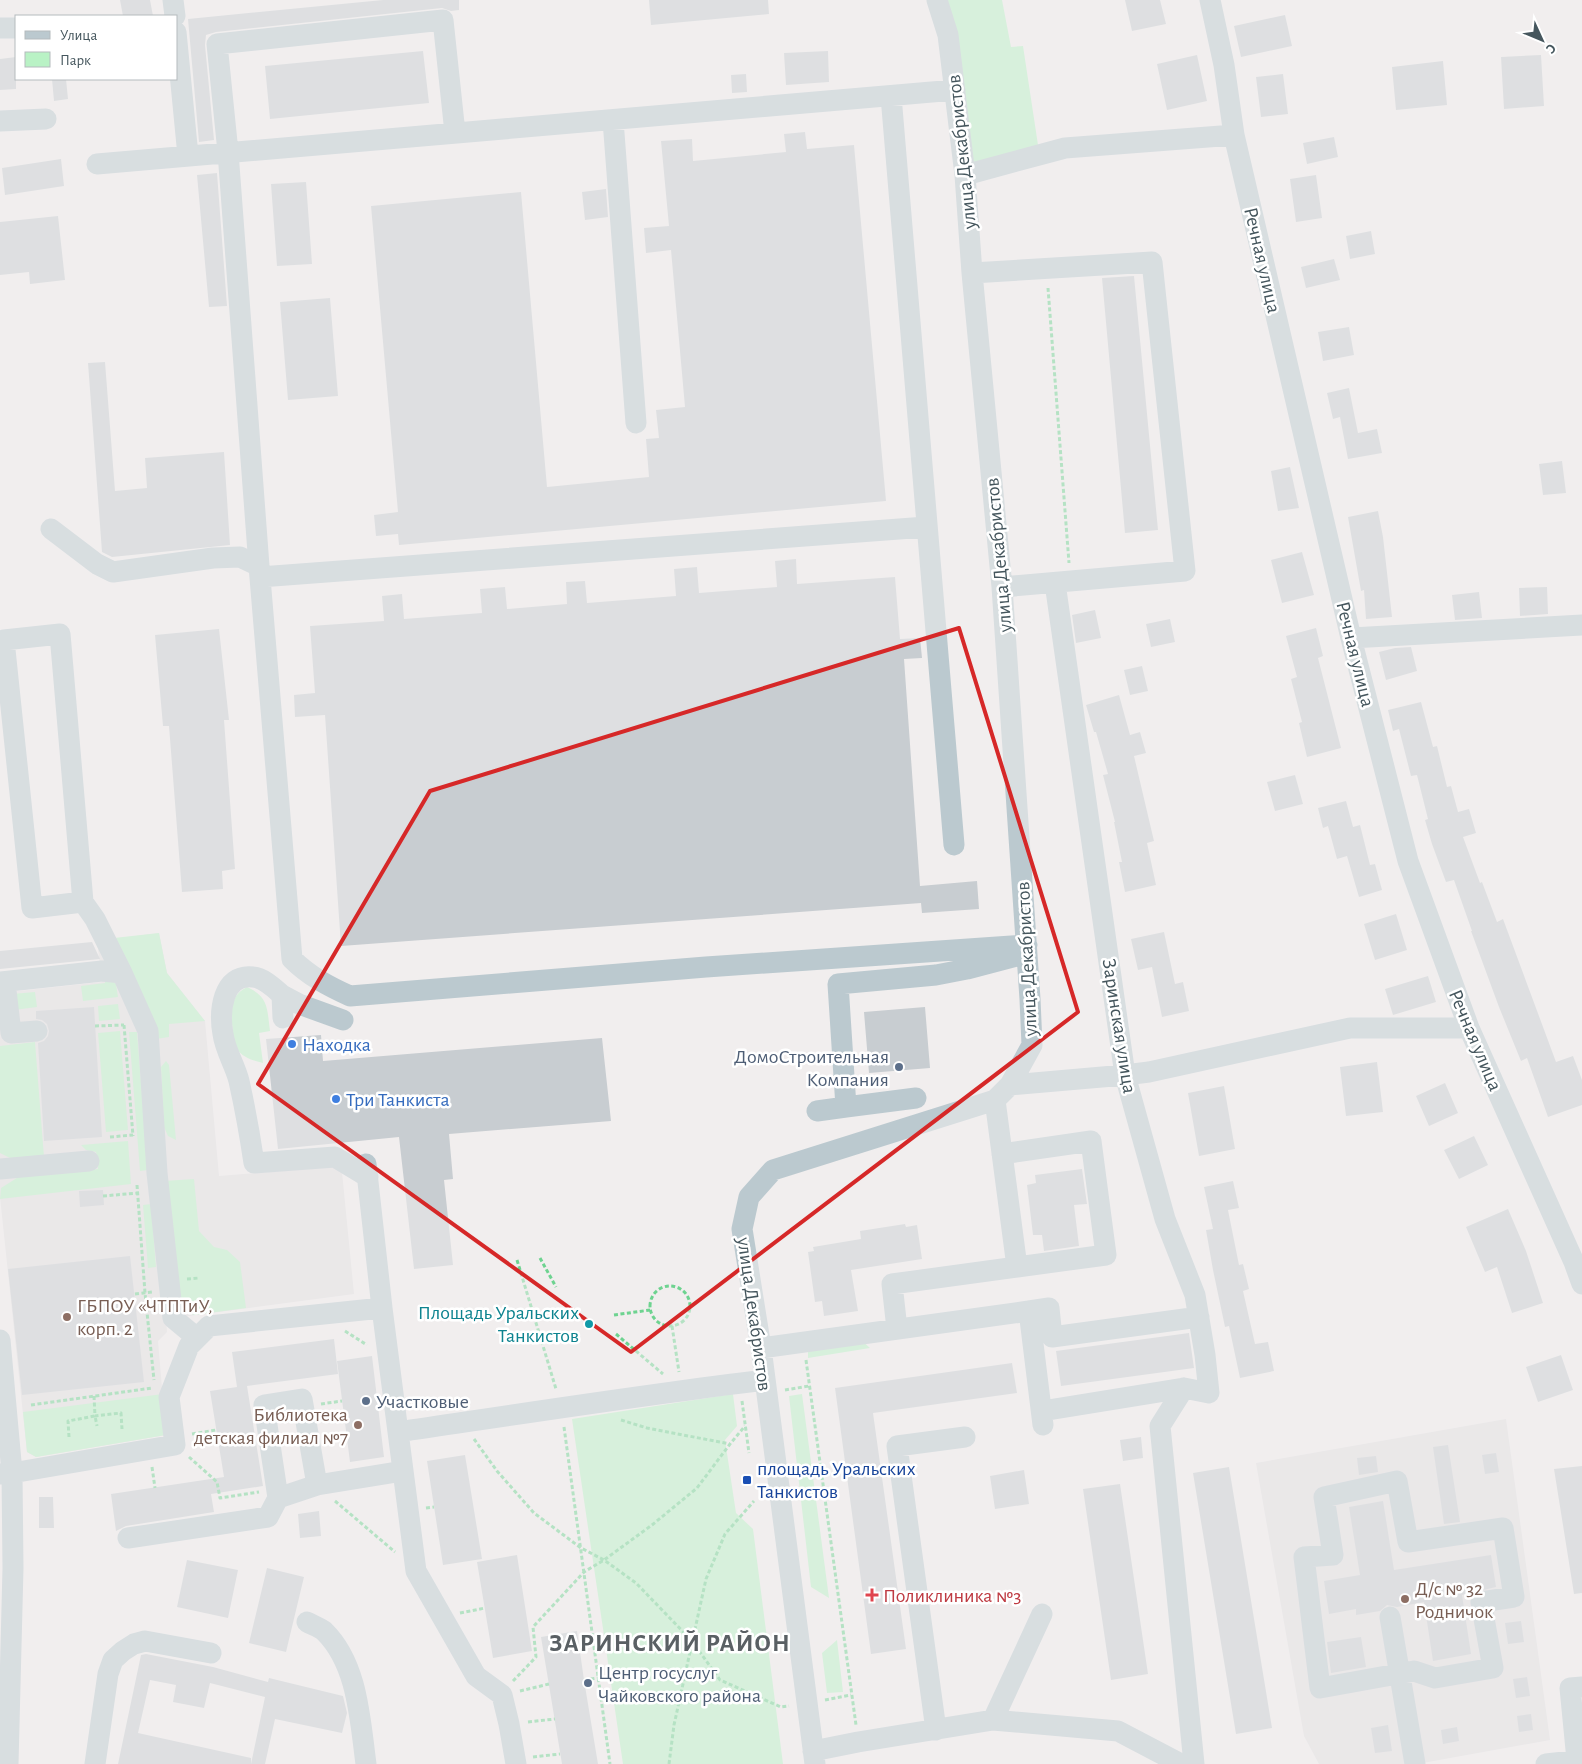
<svg xmlns="http://www.w3.org/2000/svg" width="1582" height="1764" viewBox="0 0 1582 1764" font-family="'Alegreya Sans',sans-serif">
<rect width="100%" height="100%" fill="#f1eeee"/>
<path fill="#e2dfe1" d="M159,933L167,973L205,1021L219,1176L332,1167L342,1172L354,1294L166,1319L167,1332L158,1341L166,1435L36,1457L27,1452L0,1197V993L102,982L97,941Z
M1506,1419L1550,1740L1417,1764H1319L1304,1736L1256,1463Z"/>
<path fill="#b9f2c5" d="M945,0H1002L1011,47L1023,46L1038,145L969,166Z
M159,933L167,973L205,1021L169,1024V1037L156,1039L114,938Z
M110,979L116,984L118,997L83,1001L81,986L105,983V980Z
M247,987C269,997 267,1009 270,1031L259,1033L263,1063C252,1060 243,1058 236,1048C233,1044 233,1038 233,1033C231,1015 228,996 247,987Z
M35,992L37,1007L14,1010L12,994Z
M118,1004L120,1019L99,1021L98,1006Z
M120,1031L128,1130L106,1132L98,1033Z
M129,1032H137L148,1170L140,1171Z
M35,1042L44,1157L10,1158L0,1153V1046Z
M166,1061L169,1065L176,1140L168,1136L164,1127L161,1067Z
M128,1141L131,1184L0,1199L1,1188L20,1176L98,1169L96,1152L86,1150L81,1145Z
M194,1179L199,1231L214,1247L227,1250L240,1262L246,1308L194,1315L188,1312L179,1300L164,1181Z
M151,1204L156,1267L148,1268L143,1205Z
M859,1338L870,1348L808,1358V1345Z
M163,1394L166,1435L36,1457L27,1452L23,1412Z
M733,1394L737,1426L725,1440L736,1513L753,1529L783,1764H623L572,1419Z
M802,1394L829,1598L811,1587L789,1396Z
M837,1640L843,1692L827,1693L822,1653Z"/>
<path fill="#c8cdd1" d="M120,0H150L153,16H123Z
M383,0H459V10L451,11L442,8L216,32L206,35L205,45L214,140L199,142L188,19Z
M649,0H768L769,14L651,25Z
M1125,0H1160L1166,24L1132,31Z
M1285,15L1292,46L1241,57L1234,26Z
M423,51L429,103L270,119L265,66Z
M828,51L829,82L786,85L784,53Z
M1197,55L1207,101L1167,110L1157,64Z
M1541,55L1544,106L1504,109L1501,57Z
M16,57V89L0,90V59Z
M1443,61L1447,105L1396,110L1392,67Z
M746,74L747,92L732,93L731,75Z
M1283,74L1288,114L1261,117L1256,77Z
M52,79H66L68,99L54,101Z
M805,132L807,149L854,145L886,501L399,545L398,534L376,536L374,515L398,512L371,206L521,192L547,487L649,477L646,439L659,438L656,410L685,407L671,250L646,253L644,228L669,226L661,141L692,139L693,161L786,152L784,134Z
M1334,137L1338,157L1307,164L1303,143Z
M61,159L64,186L5,195L2,168Z
M217,173L227,306L209,307L197,175Z
M1316,175L1322,218L1296,222L1290,179Z
M306,182L312,264L277,266L271,184Z
M606,189L608,217L585,220L582,192Z
M58,216L65,280L30,284L29,272L0,275V222Z
M1371,231L1375,254L1350,259L1346,236Z
M1334,259L1340,280L1306,288L1301,267Z
M1134,276L1158,530L1125,533L1102,278Z
M330,298L338,396L288,400L280,302Z
M1349,327L1354,355L1323,361L1318,332Z
M105,362L115,491L147,488L145,458L224,452L230,545L112,557L102,552L88,363Z
M1349,388L1358,433L1377,429L1382,453L1348,459L1340,417L1333,419L1327,393Z
M1562,461L1566,493L1543,495L1539,464Z
M1290,467L1299,508L1278,511L1271,471Z
M1378,511L1383,537L1392,617L1366,619L1364,590L1361,591L1348,517Z
M1302,552L1314,595L1282,603L1271,560Z
M796,559L797,584L895,577L900,639L920,638L922,658L904,659L920,886L977,881L979,909L922,913L921,903L341,946L325,715L295,717L294,695L315,693L310,626L384,621L382,596L402,594L404,619L482,613L480,589L505,587L507,609L567,604L566,582L585,581L587,603L676,596L674,569L697,567L699,593L777,587L775,561Z
M1547,587L1548,614L1520,616L1519,588Z
M1479,592L1482,618L1455,620L1452,595Z
M1095,610L1101,638L1076,643L1072,615Z
M1170,619L1175,642L1151,647L1146,624Z
M1316,628L1323,656L1318,658L1341,748L1307,757L1299,723L1302,722L1291,679L1297,677L1286,636Z
M219,629L229,720H224L235,869L222,871L223,889L182,892L169,726H163L155,635Z
M1411,647L1417,671L1386,680L1379,652L1395,648Z
M1142,666L1148,691L1130,695L1124,670Z
M1119,695L1130,735L1140,732L1146,753L1134,756L1154,841L1147,843L1156,885L1125,892L1119,862H1122L1114,822H1115L1103,775L1108,774L1096,732H1094L1086,705Z
M1421,702L1433,747L1437,746L1447,787L1451,786L1458,812L1469,809L1476,833L1463,837L1480,883L1482,882L1497,922L1503,919L1556,1062L1573,1056L1582,1080V1105L1548,1117L1527,1058L1521,1061L1499,1007L1471,931H1472L1454,880L1446,882L1432,844L1425,820L1428,819L1417,775L1411,776L1399,729L1393,731L1388,710Z
M1295,775L1303,804L1275,811L1267,782Z
M1346,801L1353,827L1360,825L1370,865L1375,864L1382,890L1359,897L1347,856L1337,859L1328,826L1323,828L1318,808Z
M1396,914L1407,950L1375,960L1364,924Z
M1164,932L1175,984L1183,982L1189,1011L1162,1017L1152,967L1138,970L1131,939Z
M92,942L100,959L0,969V951Z
M1428,976L1436,1002L1393,1015L1385,989Z
M94,1007L102,1137L44,1141L38,1043L44,1041L48,1036L49,1031L47,1024L42,1020L36,1019V1011Z
M925,1007L930,1068L869,1073L864,1012Z
M321,1035L323,1061L602,1038L611,1121L449,1134L453,1179L444,1180L453,1265L414,1269L399,1137L278,1149L266,1039Z
M1377,1062L1383,1112L1346,1116L1340,1067Z
M1445,1083L1458,1113L1429,1126L1416,1096Z
M1224,1086L1235,1149L1199,1156L1188,1093Z
M1474,1136L1488,1165L1459,1179L1444,1150Z
M1082,1169L1087,1204L1074,1205L1079,1246L1044,1251L1042,1235H1033L1027,1185L1036,1183L1035,1175Z
M1233,1181L1239,1208L1228,1210L1239,1265L1243,1264L1249,1289L1243,1291L1255,1344L1268,1342L1274,1371L1240,1378L1229,1326L1225,1327L1213,1270L1206,1230L1213,1229L1204,1187Z
M103,1190L104,1205L80,1207L79,1191Z
M1508,1209L1526,1251L1543,1303L1512,1313L1497,1267L1485,1272L1466,1227Z
M905,1224L906,1227L917,1225L922,1259L851,1270L858,1311L824,1316L822,1301L815,1302L808,1252L814,1251L813,1247L861,1239L860,1231Z
M130,1256L144,1382L22,1395L8,1269Z
M1189,1333L1194,1368L1061,1386L1056,1351Z
M334,1339L338,1374L247,1386L263,1486L211,1494L214,1512L126,1526L116,1531L111,1494L224,1477L210,1391L237,1387L232,1352Z
M1561,1355L1573,1390L1538,1402L1526,1367Z
M372,1356L384,1457L350,1462L337,1361Z
M1012,1363L1017,1393L873,1413L906,1649L871,1654L835,1388Z
M1141,1437L1143,1458L1123,1461L1120,1440Z
M1448,1445L1460,1522L1444,1524L1433,1447Z
M1496,1453L1499,1472L1485,1474L1482,1455Z
M465,1455L482,1559L443,1565L427,1461Z
M1376,1456L1378,1472L1359,1475L1357,1458Z
M1582,1466V1593L1574,1594L1554,1469Z
M1229,1467L1272,1728L1236,1734L1193,1473Z
M1024,1470L1029,1504L995,1509L990,1476Z
M1120,1484L1148,1674L1111,1680L1083,1489Z
M39,1497H53L54,1528H39Z
M1383,1501L1394,1570L1491,1555L1496,1587L1462,1595L1471,1654L1433,1661L1424,1602L1397,1607L1387,1605L1380,1611L1356,1615V1609L1329,1614L1324,1581L1360,1575L1349,1507Z
M319,1511L321,1536L300,1538L298,1514Z
M517,1555L532,1651L493,1658L477,1562Z
M187,1560L238,1570L228,1618L177,1607Z
M267,1568L304,1577L286,1652L249,1643Z
M1521,1621L1524,1642L1508,1644L1505,1623Z
M577,1631L584,1680L598,1764H562L541,1637Z
M1361,1637L1366,1667L1331,1673L1327,1642Z
M146,1654L213,1667L268,1682L269,1678L343,1696L347,1713L342,1733L275,1719L265,1764H251L265,1697L210,1683L204,1708L173,1702L176,1685L150,1680L138,1733L251,1758V1764H118L141,1655Z
M1527,1677L1530,1696L1516,1698L1513,1679Z
M1531,1714L1533,1730L1519,1732L1517,1716Z
M1388,1725L1392,1751L1375,1753L1371,1728Z
M1457,1727L1459,1741L1443,1744L1441,1730Z"/>
<g fill="none" stroke-linecap="round" stroke-linejoin="round">
<path stroke="#6ed390" stroke-width="3" stroke-dasharray="4 2.5" stroke-linecap="butt" d="M1048,288L1069,563
M124,1025L133,1136
M95,1026L124,1025
M110,1137L133,1135
M137,1185L145,1293L154,1380
M103,1196L138,1193
M540,1258L556,1287
M517,1260L556,1389
M187,1279L199,1278
M650 1306a20 20 0 1 1 40 0a20 20 0 1 1-40 0Z
M135,1294L152,1292
M614,1315L650,1310
M672,1326L679,1372
M345,1331L367,1345
M616,1334L663,1374
M806,1360L856,1725
M785,1390L809,1386
M94,1396L95,1416L121,1413L122,1429
M742,1401L749,1453
M321,1404L342,1401
M31,1405L152,1388
M621,1420L647,1428L730,1444
M564,1427L610,1764
M192,1434L216,1430
M69,1437L68,1421L95,1416L97,1426
M474,1439L497,1471L534,1513L581,1548L604,1560L636,1583L692,1641L720,1680L781,1707L789,1706
M189,1457L217,1482L220,1498L259,1492
M152,1467L155,1488
M335,1501L395,1552
M426,1508L434,1507
M460,1613L485,1608
M584,1680L598,1678
M513,1681L536,1657L533,1627L584,1572L604,1560L652,1525L697,1488L730,1444L745,1426
M520,1691L549,1684
M825,1700L851,1695
M528,1722L555,1719
M533,1757L560,1754
M669,1764L674,1725L706,1579L725,1534L754,1501"/>
<path stroke="#bbc9cf" stroke-width="21" d="M173,0L175,16
M1210,0L1224,65L1234,135L1351,638L1408,861L1469,1028L1574,1262L1582,1284
M0,28H16
M176,32L188,156
M891,96L954,845
M613,120L636,423
M0,121L46,119
M455,133L443,20L217,44L228,152L259,566L292,959C309,976 328,986 350,996L706,967L1027,945
M97,164L955,90
M965,175L1065,148L1234,135
M972,273L1152,262L1185,571L1002,587
M51,529L97,564L113,572L213,558L240,557L259,566
M260,577L926,527
M1055,583L1125,1075L1165,1219L1195,1295L1205,1355L1209,1393L1184,1388L1160,1426L1194,1764
M1351,638L1582,625
M83,902L60,634L4,640L32,908L83,902L95,919L122,973
M0,982L102,971L122,973L148,1031L157,1173L173,1318L197,1338
M5,982L11,1033L37,1031
M282,995L299,1004L343,1020
M283,1018L282,995C274,988 264,978 253,977C222,973 219,1012 223,1034C225,1050 235,1065 239,1081C245,1108 250,1136 254,1163L335,1157L368,1177
M1010,1085L1125,1075L1149,1072L1350,1028H1469
M916,1098L846,1107L838,984L936,975L967,969L1020,955
M817,1111L846,1107
M1002,1154L1091,1141L1106,1255L1017,1267
M366,1164L382,1308
M0,1169L89,1161
M1029,1311L1049,1308L1052,1337L1199,1317
M897,1329L892,1284L1017,1267L995,1100
M0,1340L12,1473L175,1445L169,1397L189,1346L209,1326L382,1308L398,1432
M761,1348L1029,1311L1043,1425
M1042,1411L1184,1388
M0,1474L12,1473L13,1568L8,1764
M1397,1481L1408,1542L1503,1528L1514,1597L1481,1602L1493,1668L1435,1678L1414,1671L1320,1688L1304,1557L1333,1555L1324,1497Z
M278,1498L264,1405L302,1399L317,1485
M128,1538L268,1517L278,1498L317,1485L403,1471
M1390,1617L1415,1764
M307,1622C312,1625 319,1627 324,1631C358,1664 360,1720 366,1764
M993,1720L1118,1731L1181,1764
M936,1730L897,1446L965,1437
M813,1751L858,1742L993,1720L1042,1614
M95,1764L108,1674L113,1660L123,1651L134,1644L145,1641L211,1653
M516,1764L509,1724L502,1695L476,1676L416,1571L398,1432C520,1414 642,1395 765,1380
M815,1764L761,1348L742,1229L749,1197L773,1170L995,1100L1010,1085L1032,1045L1030,999L1002,587L972,273L965,175L948,35L937,0
M1546,1764L1582,1760
M1580,1764L1577,1760L1570,1688L1582,1687"/>
</g>
<path d="M0 0H1582V1764H0ZM959,628L1078,1012L631,1352L258,1084L430,791Z" fill="#f1eeee" fill-opacity=".55" fill-rule="evenodd"/>
<path fill="none" stroke="#d62828" stroke-width="4" stroke-linejoin="round" d="M959,628L1078,1012L631,1352L258,1084L430,791Z"/>
<g fill="#3f7fe0" stroke="#fff" stroke-width="2">
<circle cx="292" cy="1044" r="5"/>
<circle cx="336" cy="1099" r="5"/>
</g>
<g fill="#5c6f8a" stroke="#fff" stroke-width="2">
<circle cx="899" cy="1067" r="5"/>
<circle cx="366" cy="1401" r="5"/>
<circle cx="588" cy="1683" r="5"/>
</g>
<g fill="#8d6e63" stroke="#fff" stroke-width="2">
<circle cx="67" cy="1317" r="5"/>
<circle cx="358" cy="1425" r="5"/>
<circle cx="1405" cy="1599" r="5"/>
</g>
<circle fill="#0f9aa8" stroke="#fff" stroke-width="2" cx="589" cy="1324" r="5"/>
<rect fill="#1a4fb4" stroke="#fff" stroke-width="2" x="742" y="1475" width="10" height="10" rx="2.5"/>
<path fill="#e0444e" stroke="#fff" stroke-width="2" d="M869.5 1587.5h5v5h5v5h-5v5h-5v-5h-5v-5h5z"/>
<g text-anchor="middle" stroke-width="5" stroke-linejoin="round" paint-order="stroke">
<g font-size="20" fill="#45565d" stroke="#fff">
<text transform="translate(961 152) rotate(-96)" y="7">улица Декабристов</text>
<text transform="translate(1263 260) rotate(77)" y="7">Речная улица</text>
<text transform="translate(998 555) rotate(-95)" y="7">улица Декабристов</text>
<text transform="translate(1356 654) rotate(76)" y="7">Речная улица</text>
<text transform="translate(1026 959) rotate(-93)" y="7">улица Декабристов</text>
<text transform="translate(1120 1026) rotate(81)" y="7">Заринская улица</text>
<text transform="translate(1476 1040) rotate(67)" y="7">Речная улица</text>
<text transform="translate(755 1314) rotate(82)" y="7">улица Декабристов</text>
</g>
<g font-size="20" fill="#366cbe" stroke="#fff" text-anchor="start">
<text x="302" y="1051">Находка</text>
<text x="346" y="1106">Три Танкиста</text>
</g>
<g font-size="20" fill="#4e5e75" stroke="#fff" text-anchor="start">
<text x="889" y="1063" text-anchor="end">ДомоСтроительная<tspan x="889" dy="23">Компания</tspan></text>
<text x="376" y="1408">Участковые</text>
<text x="598" y="1679">Центр госуслуг<tspan x="598" dy="23">Чайковского района</tspan></text>
</g>
<g font-size="20" fill="#785e54" stroke="#fff" text-anchor="start">
<text x="77" y="1312">ГБПОУ «ЧТПТиУ,<tspan x="77" dy="23">корп. 2</tspan></text>
<text x="348" y="1421" text-anchor="end">Библиотека<tspan x="348" dy="23">детская филиал №7</tspan></text>
<text x="1415" y="1595">Д/с № 32<tspan x="1415" dy="23">Родничок</tspan></text>
</g>
<g font-size="20" fill="#0d838f" stroke="#fff" text-anchor="end">
<text x="579" y="1319">Площадь Уральских<tspan x="579" dy="23">Танкистов</tspan></text>
</g>
<g font-size="20" fill="#164399" stroke="#fff" text-anchor="start">
<text x="757" y="1475">площадь Уральских<tspan x="757" dy="23">Танкистов</tspan></text>
</g>
<g font-size="20" fill="#be3a42" stroke="#fff" text-anchor="start">
<text x="883" y="1602">Поликлиника №3</text>
</g>
<g font-size="25" font-weight="bold" letter-spacing="1" fill="#5a6064" stroke="#fff">
<text x="670" y="1651">ЗАРИНСКИЙ РАЙОН</text>
</g>
</g>
<rect x="15" y="15" width="162" height="65" fill="#ffffff" stroke="#b5bbbe"/>
<rect x="25" y="31" width="25" height="8" fill="#bbc9cf" stroke="#b5bbbe"/>
<text x="60" y="40" font-size="15" fill="#45565d">Улица</text>
<rect x="25" y="52" width="25" height="15" fill="#b9f2c5" stroke="#b5bbbe"/>
<text x="60" y="65" font-size="15" fill="#45565d">Парк</text>
<g transform="translate(1542 40) rotate(134)" stroke="#ffffff" stroke-width="4" paint-order="stroke">
<path d="M0-4L9 19L0 12L-9 19Z" fill="#45565d"/>
<text y="-8" font-size="14" font-weight="bold" text-anchor="middle" fill="#45565d">С</text>
</g>
</svg>
